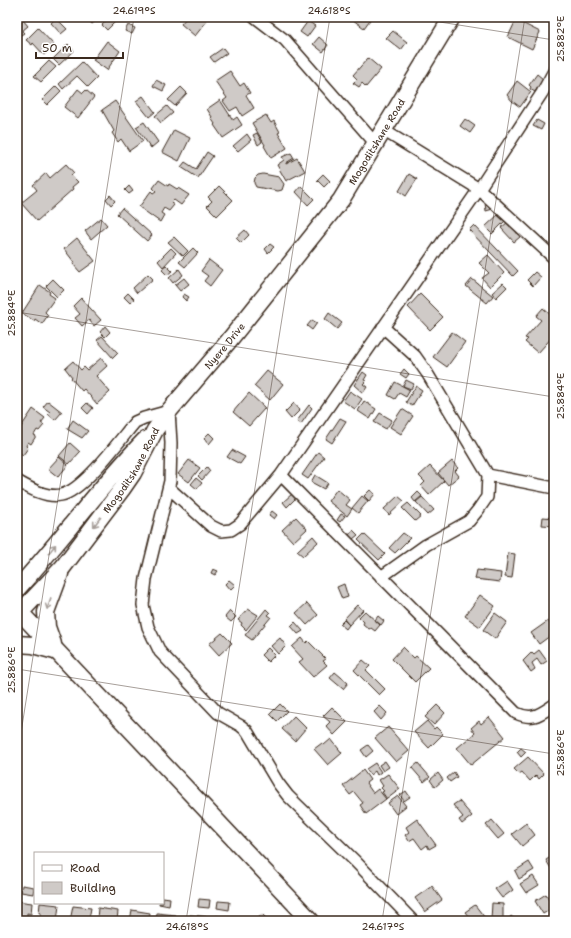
<svg xmlns="http://www.w3.org/2000/svg" width="571" height="938" viewBox="0 0 571 938" font-family="'Shantell Sans',sans-serif">
<rect width="100%" height="100%" fill="#fff"/>
<filter id="ink" filterUnits="userSpaceOnUse"><feTurbulence type="fractalNoise" baseFrequency=".025" numOctaves="2"/><feDisplacementMap in="SourceGraphic" scale="8" xChannelSelector="R" yChannelSelector="G"/><feConvolveMatrix kernelMatrix="1 2 1 2 8 2 1 2 1" color-interpolation-filters="sRGB"/></filter>
<g filter="url(#ink)">
<path fill="#cfcac7" stroke="#3b2a1e" d="M88,17H100L92,24L87,19Z
M110,17H120L107,30L102,25Z
M187,17H203L207,21L195,36L181,24Z
M349,17H372L364,28Z
M56,18L67,29L61,34L51,23Z
M23,20L28,26L22,31L24,33L21,35L19,33L17,35V24Z
M516,20L540,32L532,49L508,37Z
M308,21L315,26L307,37L300,32Z
M128,25L135,28L132,34L125,31Z
M38,28L54,45L44,55L33,43L32,45L26,40Z
M393,31L407,42L401,50L386,38Z
M319,37L328,45L323,52L313,44Z
M107,41L120,51L107,70L93,60Z
M68,44L74,51L59,65L53,59Z
M223,48L227,53L214,62L210,57Z
M368,58L381,69L366,87L362,83L359,87L353,83L357,79L353,75Z
M49,61L56,67L41,82L34,76Z
M82,62L97,78L88,87L77,76L63,89L59,84Z
M230,71L240,86L244,83L250,93L246,95L254,108L242,116L237,107L230,111L223,101L227,98L215,81Z
M537,74L543,79L535,92L530,89L531,87L529,85Z
M156,80L166,85L163,91L153,86Z
M517,81L531,92L520,107L512,101L507,95Z
M56,86L61,91L47,105L42,100Z
M181,87L187,93L175,106L168,100Z
M78,89L83,93L86,90L94,97L78,118L64,107Z
M143,96L155,112L149,117L136,101Z
M220,100L233,120L237,117L242,125L223,138L214,125L215,124L211,118L212,117L207,109Z
M115,101L143,141L129,151L121,139L118,142L112,133L114,131L102,110Z
M167,106L173,113L161,123L155,116Z
M266,115L271,123L274,121L280,132L278,133L287,148L271,158L264,146L265,145L252,123Z
M465,119L475,126L470,133L460,126Z
M537,120L544,124L541,130L533,126Z
M144,122L158,142L151,148L136,127Z
M174,130L190,138L179,161L162,152Z
M257,133L262,142L258,145L253,135Z
M247,134L251,140L238,151L233,146Z
M207,152L213,156L198,178L181,167L185,162L196,169Z
M291,153L294,158L286,163V164L297,158L305,171L286,181L277,165L284,160L282,157Z
M66,164L74,173L71,175L78,182L72,187L73,189L37,221L21,203L37,190L33,185L46,173L50,178Z
M263,174L279,177L284,184L282,190L278,191L256,187L254,183L255,178L258,175Z
M323,174L330,181L324,187L317,180Z
M409,174L417,179L406,196L399,191Z
M159,180L168,186L169,184L177,189L178,188L189,195L181,205L174,200L171,203L174,205L169,211L164,208L161,213L164,215L160,222L139,207L151,191L153,193L156,191L153,188Z
M129,186L133,191L129,194L125,190Z
M219,186L233,200L217,216L207,206L212,201L208,197Z
M301,186L314,199L308,205L296,192Z
M110,195L115,201L111,205L106,199Z
M491,202L493,209L486,211L485,203Z
M122,208L152,235L147,241L117,214Z
M500,213L506,220L492,234L485,227Z
M101,218L107,225L91,239L85,231Z
M508,222L520,237L514,242L501,228Z
M474,225L518,271L513,276L469,230Z
M245,230L249,235L241,243L236,238Z
M174,237L188,251L183,256L168,242Z
M77,238L95,261L80,272L73,264L74,262L64,249Z
M270,244L274,247L268,253L265,249Z
M171,248L176,253L163,267L158,261Z
M193,248L198,253L185,267L179,262Z
M488,255L504,273L490,287L482,278L489,273L479,263Z
M209,260L222,270L210,286L204,281L208,276L201,271Z
M166,265L172,271L167,275L162,270Z
M179,269L183,275L173,283L169,278Z
M535,272L541,277L533,286L527,280Z
M148,274L153,279L137,293L133,288Z
M184,278L189,284L180,291L175,285Z
M53,279L64,290L57,297L46,286Z
M472,279L493,296L487,303L466,286Z
M503,283L507,287L496,298L492,293Z
M40,285L50,292L49,294L55,298L45,312L48,315L42,324L35,319L34,321L22,313Z
M128,293L134,299L130,303L124,297Z
M184,294L189,297L186,301L182,297Z
M420,294L443,317L430,330L408,307Z
M81,298L101,320L94,326L89,320L82,326L75,318L80,314L73,306Z
M543,308L554,318V335L538,353L525,342L528,339L525,338L541,320L536,316Z
M329,313L342,323L337,329L325,319Z
M312,320L317,323L312,330L307,326Z
M105,326L110,332L105,337L100,332Z
M452,332L465,342L447,367L433,357Z
M102,336L118,353L113,358L97,340Z
M101,358L107,366L96,376L110,392L97,404L84,389L82,391L71,378L72,377L65,368L73,361L81,370L84,367L87,370Z
M404,369L409,374L406,378L400,374Z
M267,371L283,384L270,400L254,386Z
M363,372L367,375L364,380L366,381L363,384L367,387L363,393L354,385Z
M406,380L414,384L411,389L403,386Z
M395,382L410,390L406,397L399,393L395,399L388,395Z
M416,386L422,390L412,406L406,402Z
M350,391L362,399L355,409L343,401Z
M249,393L265,408L249,426L233,412Z
M48,401L62,412L55,420L48,414L50,412L43,407Z
M364,401L376,409L370,419L358,411Z
M87,403L93,408L88,414L82,408Z
M294,403L300,410L291,419L285,412Z
M309,405L312,408L301,424L297,421Z
M33,409L45,418L41,423L44,425L39,431L37,430L34,435L36,436L31,444L28,442L26,446L28,448L23,455L17,451V433Z
M402,409L413,416L401,434L390,427Z
M380,413L392,420L386,429L374,422Z
M340,418L346,421L332,443L326,439Z
M73,420L88,431L82,438L67,429Z
M209,433L214,438L209,444L204,438Z
M70,443L80,452L69,464L59,456Z
M232,450L245,457L240,464L227,457Z
M318,452L324,457L308,479L302,475Z
M59,457L68,465L58,477L48,469Z
M189,460L200,468L189,482L178,474Z
M452,461L458,468L455,471L459,476L448,485L438,473Z
M430,466L444,481L429,495L421,486L425,482L419,476Z
M207,467L210,471L202,480L198,476Z
M315,475L328,483L324,489L311,482Z
M196,478L202,483L197,489L191,484Z
M337,489L350,500L346,505L352,509L347,516L328,501Z
M370,490L375,494L369,501L364,496Z
M418,492L422,496L415,502L412,498Z
M292,494L296,498L287,507L283,502Z
M362,496L368,501L358,513L352,508Z
M398,496L404,501L389,515L384,509Z
M422,497L434,510L428,515L416,502Z
M408,503L421,516L415,521L402,508Z
M272,511L277,515L274,519L269,515Z
M341,514L345,516L340,522L337,520Z
M296,517L307,529L293,542L282,530Z
M543,517L554,518V526L542,525Z
M353,530L358,535L353,539L349,535Z
M403,533L410,538L395,553L389,548Z
M364,534L385,554L379,560L358,540Z
M313,536L318,542L303,556L297,551Z
M508,553L515,554L512,578L505,577Z
M213,569L218,571L215,575L211,573Z
M477,570L501,573L500,582L475,579Z
M229,580L235,585L230,590L225,584Z
M344,584L348,597L342,599L337,587Z
M480,595L495,606L480,627L465,616Z
M307,603L318,615L307,625L296,613Z
M357,605L363,610L349,625L344,619Z
M248,609L258,615L246,630L241,625L242,623L238,620Z
M266,609L270,613L268,615L271,617L252,640L245,635Z
M230,611L236,617L231,622L225,617Z
M365,611L380,625L375,631L371,628L369,629L363,624L364,622L359,617Z
M495,613L507,622L495,639L483,630Z
M378,616L384,621L381,625L375,620Z
M344,620L349,625L346,629L340,624Z
M548,621L554,630V633L539,644L531,633Z
M295,622L303,631L298,634L291,626Z
M222,633L232,643L219,655L209,644Z
M280,638L286,646L278,654L271,646Z
M302,638L306,643L308,641L326,659L323,661L327,665L313,677L299,662L303,659L292,647Z
M403,647L414,658L416,656L429,668L415,682L392,659Z
M268,648L275,655L268,662L261,655Z
M539,650L547,661L541,665L537,659L532,663L535,669L531,672L523,661L532,652L534,654Z
M363,660L370,666L366,670L385,689L379,695L354,670Z
M335,672L348,683L343,689L330,678Z
M280,704L287,711L277,721L270,714Z
M437,705L445,713L434,725L425,717Z
M380,706L387,713L381,720L374,712Z
M332,707L347,722L334,735L326,726L330,722L323,716Z
M294,716L306,728L295,741L282,729Z
M489,717L505,737L471,765L457,748L475,733L471,728L479,721L481,724Z
M427,721L434,729L436,727L443,734L429,748L414,732Z
M388,727L409,751L396,762L375,738Z
M331,739L342,753L328,765L314,749L322,743L324,745Z
M368,745L373,751L366,757L361,750Z
M521,748L526,752L521,757L517,752Z
M528,757L544,774L539,779L536,775L530,781L522,772L519,774L514,769Z
M385,761L389,767L383,771L379,765Z
M375,763L381,772L377,775L375,771L370,775L366,769Z
M418,763L430,777L424,782L412,768Z
M363,770L370,780L366,783L373,793L378,789L386,799L366,814L360,805L363,803L354,792L350,795L343,786Z
M454,772L457,777L450,782L447,778Z
M438,773L443,780L435,787L430,780Z
M388,774L400,789L387,799L382,792L384,791L381,788L383,786L379,780Z
M406,791L410,797L404,801L400,795Z
M398,796L406,806L396,814L388,803Z
M459,801L472,816L462,824L459,820L463,817L453,805Z
M417,819L436,845L429,849L427,845L422,849L414,838L409,841L405,835L409,832L406,827Z
M492,820L504,834L498,839L486,825Z
M526,823L535,835L522,846L512,834Z
M554,855V874L546,860Z
M529,862L534,870L519,879L515,871Z
M533,876L539,885L526,893L520,884Z
M507,881L513,890L502,898L495,889Z
M22,885L34,887L33,894L21,892Z
M432,886L442,900L425,912L415,898Z
M546,894L554,907L543,914L535,901Z
M163,897L170,898L169,906L159,904V903H163Z
M199,899L210,900L209,908L198,907Z
M17,901L32,903L31,914L27,913V915L31,916L30,921H17Z
M218,901L230,902L229,910L217,908Z
M40,903L59,905L57,921H40L41,913H39Z
M492,903L503,904V920H491Z
M475,905L485,918L480,921H472L465,912Z
M73,906L91,908L89,919H86L85,921H70Z
M98,908L118,911L117,921H99V919H97Z
M132,910L150,913L149,921H130Z
M157,913L176,915L175,921H156Z
M262,914L269,921H254Z
M190,915L209,917V921H189Z
M216,916L236,919L235,921H215Z
M511,916L517,921H507Z"/>
<g fill="none" stroke-linecap="round" stroke-linejoin="round">
<defs>
<path id="street" d="M255,17L285,40L375,143
M383,130L479,189L554,258
M281,475L516,713C533,721 540,714 554,705
M488,475L554,488
M17,481C29,488 46,498 61,495C83,491 119,441 135,422L144,418L169,411L171,443L170,481L146,579L143,605L148,627L160,652L218,713L241,726L247,731L278,783L288,796L355,861L413,921
M169,488L211,526L221,531L231,530L240,524L281,475L479,189L542,93L554,71
M381,577L426,545L469,521L478,510L487,497L488,475L427,373L415,356L383,327"/>
<g id="secondary">
<path d="M17,589C61,541 99,487 145,440"/>
<path d="M17,609L311,921"/>
<path id="s1" d="M17,616L63,567L122,489L133,473L155,430L169,411L227,343L341,200L452,17"/>
<path d="M17,644L33,645L55,651"/>
<path d="M53,644L47,627L46,612L60,574"/>
</g>
</defs>
<use href="#street" stroke="#3b2a1e" stroke-width="14"/>
<use href="#secondary" stroke="#3b2a1e" stroke-width="19"/>
<use href="#street" stroke="#fff" stroke-width="11"/>
<use href="#secondary" stroke="#fff" stroke-width="16"/>
</g>
<defs><path id="oneway-shaft" d="M-6 0H5M1.5-3L5.5 0L1.5 3" fill="none" stroke-width="1.6" stroke-linecap="round" stroke-linejoin="round"/></defs>
<g stroke="#a79f9a">
<use href="#oneway-shaft" transform="translate(97 522) rotate(127)"/>
<use href="#oneway-shaft" transform="translate(52 549) rotate(-51)"/>
<use href="#oneway-shaft" transform="translate(49 604) rotate(110)"/>
</g>
</g>
<path fill="none" stroke="#3b2a1e" stroke-width="1" stroke-opacity="0.45" d="M408,17L554,40M17,312L554,397M17,669L554,754M17,758L134,17M186,921L330,17M382,921L525,17"/>
<g text-anchor="middle" stroke-width="3" stroke-linejoin="round" paint-order="stroke">
<g font-size="10" fill="#3b2a1e" stroke="#fff">
<text dy="4" stroke="none"><textPath href="#s1" startOffset="597">Mogoditshane Road</textPath></text>
<text dy="4" stroke="none"><textPath href="#s1" startOffset="342">Nyere Drive</textPath></text>
<text dy="4" stroke="none"><textPath href="#s1" startOffset="186">Mogoditshane Road</textPath></text>
</g>
</g>
<rect width="571" height="938" fill="none" stroke="#fff" stroke-width="44"/>
<rect x="34" y="852" width="130" height="52" fill="#ffffff" stroke="#b1aaa5"/>
<rect x="42" y="865" width="20" height="6" fill="#ffffff" stroke="#b1aaa5"/>
<text x="70" y="872" font-size="12" fill="#3b2a1e">Road</text>
<rect x="42" y="882" width="20" height="12" fill="#cfcac7" stroke="#b1aaa5"/>
<text x="70" y="892" font-size="12" fill="#3b2a1e">Building</text>
<path d="M36 52v6h87v-6" fill="none" stroke="#3b2a1e" stroke-width="2"/>
<text x="42" y="52" font-size="12" fill="#3b2a1e" stroke="#ffffff" stroke-width="3" paint-order="stroke">50 m</text>
<rect x="22" y="22" width="527" height="894" fill="none" stroke="#3b2a1e" stroke-width="1.5"/>
<g font-size="10" text-anchor="middle" fill="#3b2a1e">
<text x="134" y="14">24.619°S</text>
<text x="329" y="14">24.618°S</text>
<text transform="translate(560 39) rotate(-90)" y="4">25.882°E</text>
<text transform="translate(11 313) rotate(-90)" y="4">25.884°E</text>
<text transform="translate(560 396) rotate(-90)" y="4">25.884°E</text>
<text transform="translate(11 670) rotate(-90)" y="4">25.886°E</text>
<text transform="translate(560 753) rotate(-90)" y="4">25.886°E</text>
<text x="187" y="930">24.618°S</text>
<text x="383" y="930">24.617°S</text>
</g>
</svg>
